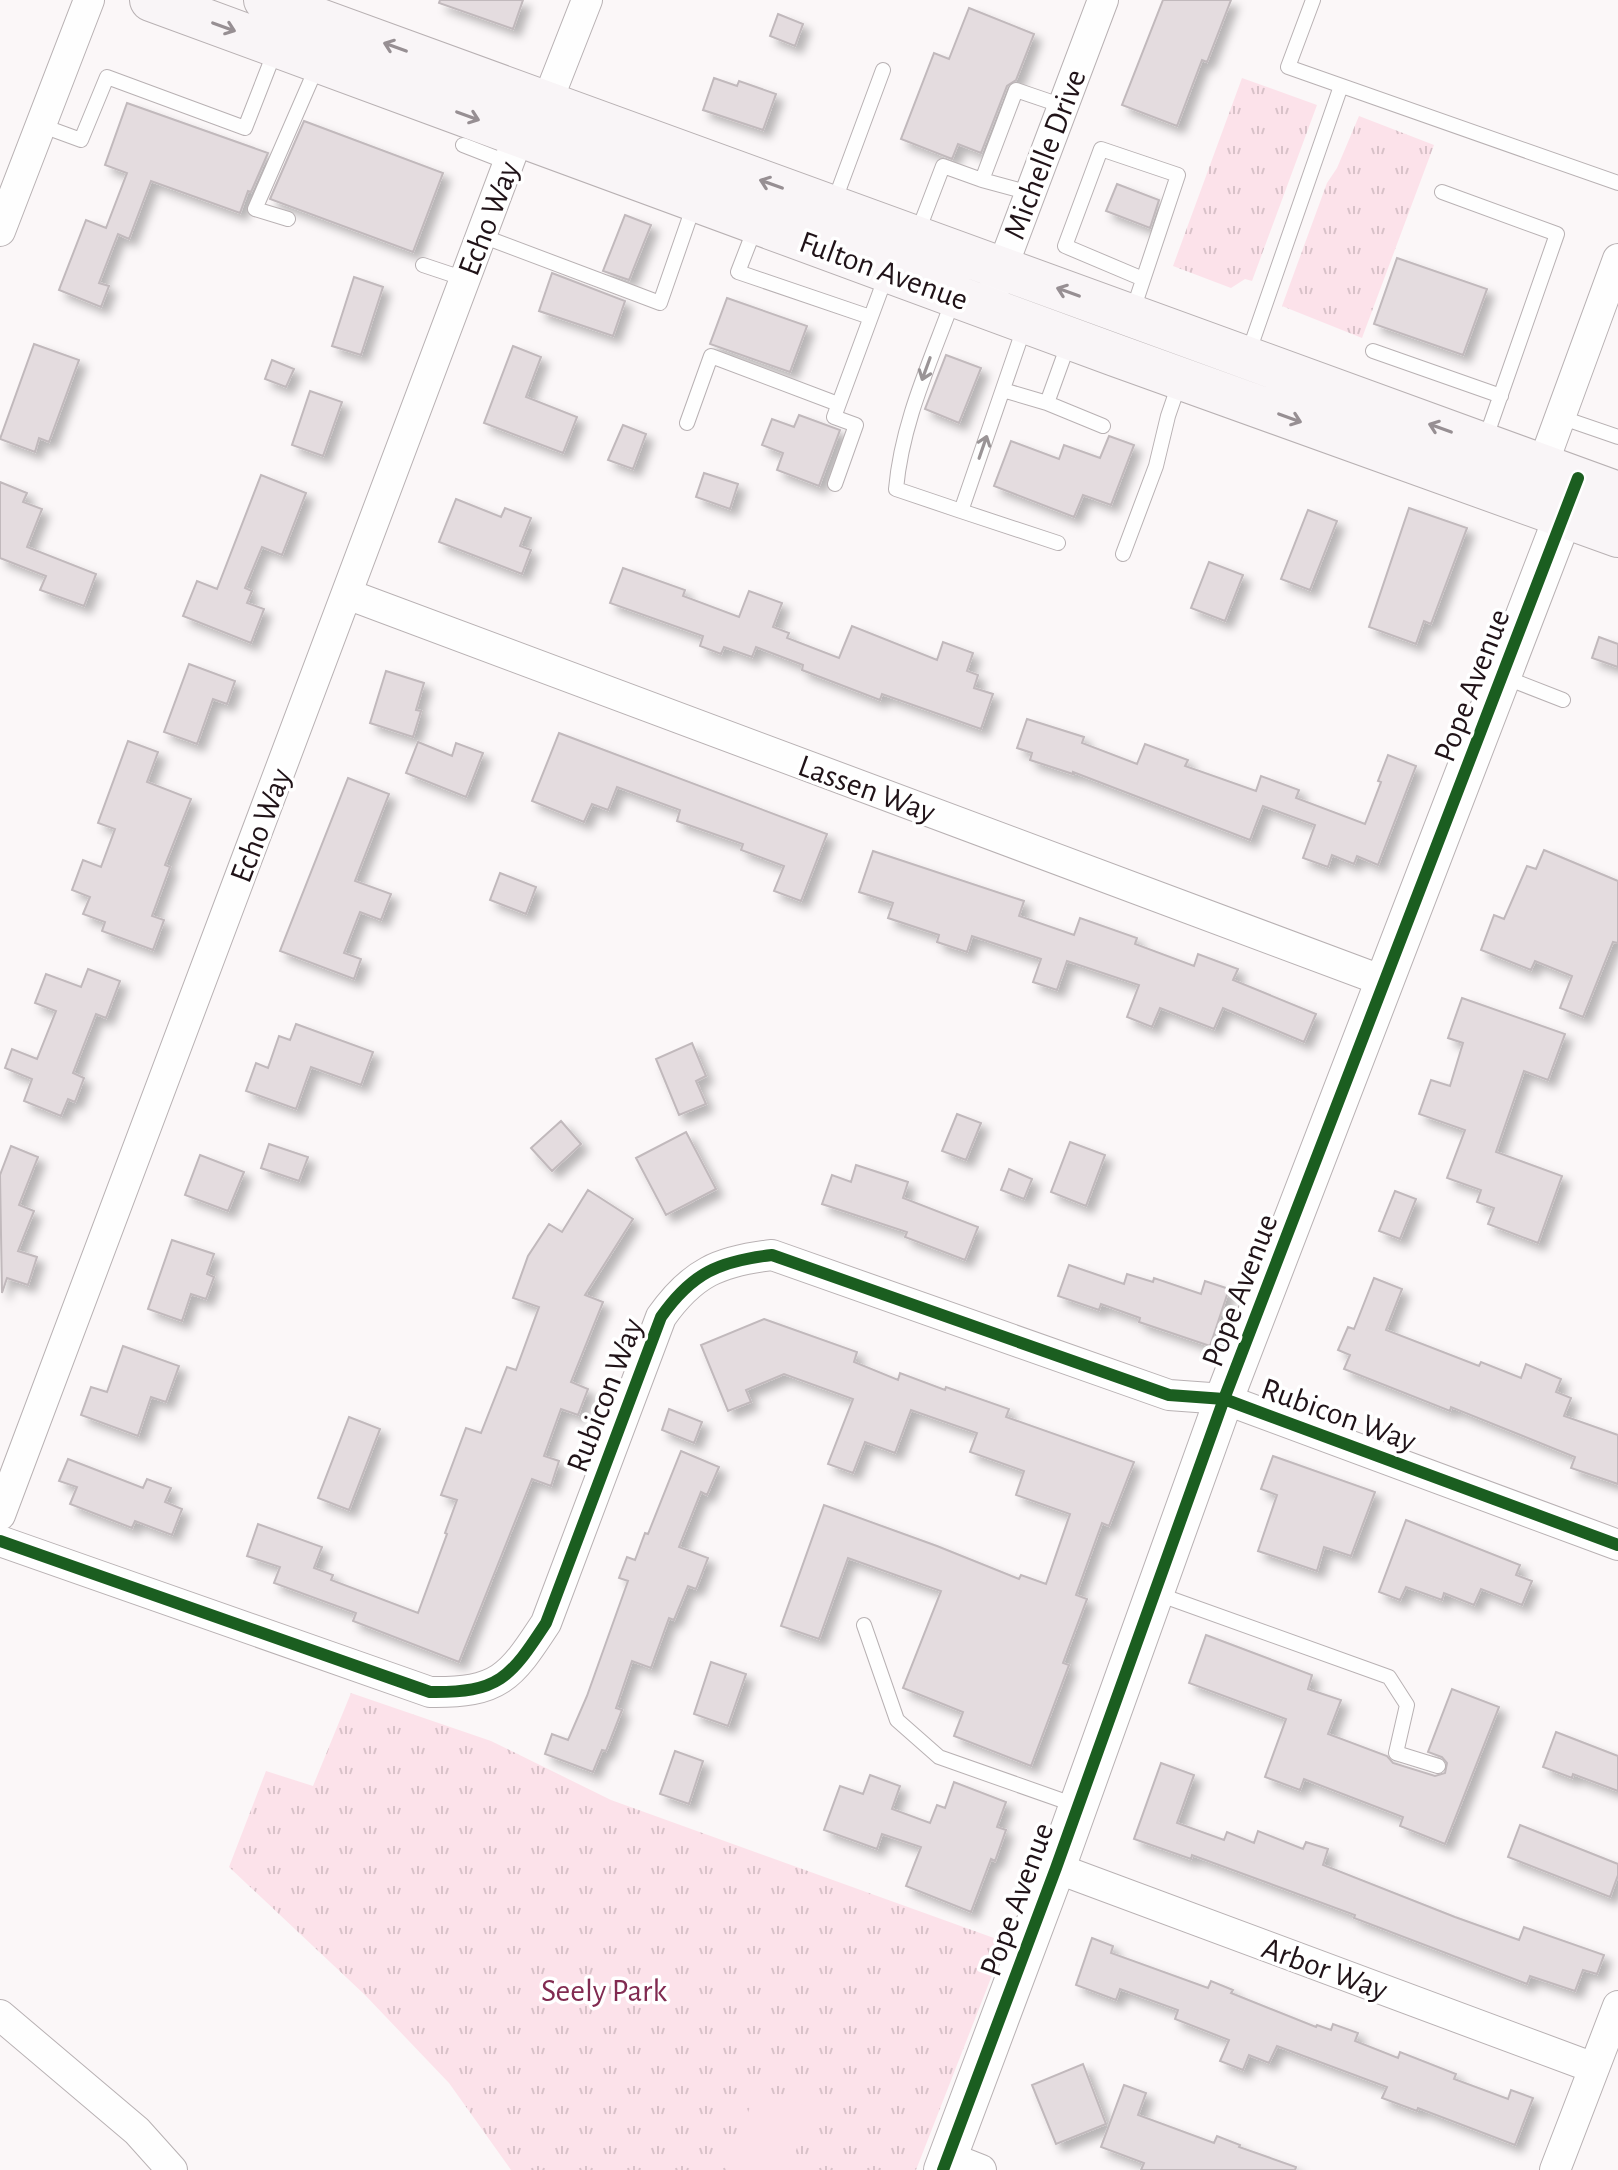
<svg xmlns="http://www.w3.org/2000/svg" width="1618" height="2170" viewBox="0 0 1618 2170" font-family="'Alegreya Sans',sans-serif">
<defs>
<pattern id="grass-tufts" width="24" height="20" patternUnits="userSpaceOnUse" patternTransform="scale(2)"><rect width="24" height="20" fill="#fce2ea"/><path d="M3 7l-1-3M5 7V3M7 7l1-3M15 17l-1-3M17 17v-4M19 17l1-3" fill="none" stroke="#d8c1c8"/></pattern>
<filter id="shadow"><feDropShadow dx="7" dy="7" stdDeviation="4" flood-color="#0004"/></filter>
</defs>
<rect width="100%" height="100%" fill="#fbf7f8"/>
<path fill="url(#grass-tufts)" d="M1242,78L1317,105L1252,281L1245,279L1231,288L1173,266Z
M1359,116L1434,145L1362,338L1282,306L1327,183L1337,168Z
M351,1693L491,1741L611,1800L1005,1942L916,2170H511L449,2083L365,1995L229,1867L266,1771L313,1786Z"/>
<path fill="#fce2ea" d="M757,2088L811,2108L789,2170H727Z"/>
<path fill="#e4dcdf" stroke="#c1b9bc" stroke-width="2" filter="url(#shadow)" d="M440,0H523L513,29L439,3Z
M1163,0H1231L1207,62L1202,60L1177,126L1122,105Z
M969,8L1034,34L1016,80L1007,86L981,153L958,144L952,159L901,139L934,53L949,59Z
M778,14L803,24L795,46L770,36Z
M714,78L737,86L739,81L776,94L763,130L703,110Z
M127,103L268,153L251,192L248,191L240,213L151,181L129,239L118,234L99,283L109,286L101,307L59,290L86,220L106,228L127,173L105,165Z
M304,121L443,173L413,252L270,199Z
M1117,184L1159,200L1150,228L1106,211Z
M625,215L651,225L629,280L603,271Z
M1397,258L1487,289L1463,355L1374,324Z
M552,273L625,301L613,336L539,311Z
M354,277L383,287L361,355L332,346Z
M727,298L807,326L790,372L710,344Z
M34,344L79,360L49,442L39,438L35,452L0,439Z
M513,346L541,357L526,397L577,417L563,453L484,423Z
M946,355L981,368L959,423L925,409Z
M272,360L294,369L286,387L265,379Z
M310,391L342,402L323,456L292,445Z
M799,415L840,430L819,486L777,470L783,453L762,445L772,419L794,427Z
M623,425L646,434L633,469L608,460Z
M1109,436L1134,445L1111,505L1083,495L1074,517L994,486L1011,441L1059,459L1064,445L1100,458Z
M704,473L738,484L730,509L696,497Z
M261,475L306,493L282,555L262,547L245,588L252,591L247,603L264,609L251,643L183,616L197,581L217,589Z
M0,482L27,493L23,502L42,509L27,547L96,574L84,606L40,590L46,576L0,558Z
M456,499L501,517L505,508L531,518L520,546L531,550L522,574L439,542Z
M1409,508L1467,528L1431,624L1424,621L1416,644L1369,627Z
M1308,510L1337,521L1310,590L1281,579Z
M1209,562L1243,575L1225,621L1191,608Z
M623,568L685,590L683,596L739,617L749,591L782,603L773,627L789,633L787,638L839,658L852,626L937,660L943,642L973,653L967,671L978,675L974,688L993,694L981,729L882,694L880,700L802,670L803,665L756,647L752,657L724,647L721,654L700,646L703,636L610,603Z
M1599,637L1618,644V667L1592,658Z
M189,664L235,681L227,704L213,699L197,744L164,732Z
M386,671L424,683L416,710L421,711L413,737L370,723Z
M1027,719L1084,737L1082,743L1137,764L1145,744L1188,760L1185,766L1256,791L1261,776L1299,790L1296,798L1365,824L1381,782L1378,781L1388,755L1416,766L1378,865L1357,856L1354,864L1332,855L1328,867L1303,858L1315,825L1263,806L1250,840L1073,772V774L1030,760L1032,753L1017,748Z
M559,733L827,834L801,901L774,891L784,866L741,850L743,844L677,821L680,810L617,787L608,810L592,804L584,822L532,801Z
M128,741L158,752L147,782L191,799L165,865L170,867L152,916L164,920L153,950L102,931L105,922L83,914L90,897L72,890L83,860L101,867L115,829L98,823Z
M418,742L452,756L456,743L483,753L466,797L406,773Z
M348,778L389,794L355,881L391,894L381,920L360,912L344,953L361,959L354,979L280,951Z
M1544,850L1618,881V943L1613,942L1583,1017L1560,1008L1572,976L1535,961L1531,970L1481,950L1494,915L1504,919L1527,866L1536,869Z
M873,851L1024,901L1019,916L1074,935L1080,918L1137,938L1135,944L1194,966L1198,954L1238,969L1233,980L1316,1014L1304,1042L1223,1008L1214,1029L1160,1008L1152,1027L1127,1017L1139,985L1067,961L1057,990L1033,982L1041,959L972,936L967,952L937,942L939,935L888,918L893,903L859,892Z
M500,873L536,887L526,914L490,900Z
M88,969L120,981L106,1018L96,1014L73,1073L84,1078L75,1102L68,1099L61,1116L24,1101L32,1079L5,1068L12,1049L37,1059L56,1011L35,1003L46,974L81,987Z
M1462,998L1565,1034L1548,1080L1524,1071L1496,1152L1562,1176L1538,1243L1488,1224L1494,1208L1477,1202L1481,1190L1447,1178L1465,1130L1419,1114L1431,1080L1450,1086L1463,1043L1448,1038Z
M296,1024L373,1052L361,1085L311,1067L296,1109L246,1091L256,1063L268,1068L279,1036L290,1040Z
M692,1043L706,1076L696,1081L706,1104L679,1115L656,1059Z
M957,1114L981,1123L966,1160L942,1151Z
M561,1121L581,1144L552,1171L531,1148Z
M686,1132L716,1189L666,1215L636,1158Z
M1070,1142L1105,1155L1086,1206L1051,1192Z
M269,1144L308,1157L299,1181L261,1168Z
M11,1146L38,1157L19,1205L34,1211L18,1251L37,1257L28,1285L7,1278L2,1293L0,1175Z
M200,1155L244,1172L228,1211L185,1195Z
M856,1165L908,1182L903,1198L978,1227L965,1260L905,1237L907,1232L822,1204L832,1175L851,1182Z
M1009,1169L1032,1179L1024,1199L1001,1190Z
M588,1190L633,1219L585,1295L603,1302L571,1382L588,1389L578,1415L561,1409L544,1456L559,1461L551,1486L532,1479L459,1662L353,1621L356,1613L274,1583L280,1567L247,1556L258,1524L322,1547L314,1568L333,1575L331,1580L418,1613L447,1534L445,1533L457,1500L441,1495L466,1428L481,1433L507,1367L516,1370L539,1307L513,1298L528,1256L549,1224L562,1232Z
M1395,1191L1416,1199L1400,1239L1379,1231Z
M172,1240L214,1254L207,1274L214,1277L206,1299L191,1294L182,1321L148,1309Z
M1069,1265L1124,1284L1127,1274L1153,1282L1154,1278L1201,1294L1205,1281L1229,1289L1210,1346L1139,1322L1140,1318L1101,1304L1099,1310L1058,1296Z
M1374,1278L1402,1289L1386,1330L1479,1366L1481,1362L1521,1378L1526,1364L1561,1379L1556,1392L1571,1398L1564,1416L1618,1435V1484L1571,1468L1575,1457L1451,1407L1450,1411L1344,1369L1350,1355L1338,1350L1348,1327L1354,1329Z
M764,1319L857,1352L854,1362L898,1380L900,1373L945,1390L946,1387L1009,1409L1006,1417L1134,1462L1109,1526L1102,1523L1076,1595L1087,1599L1063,1663L1069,1665L1031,1766L954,1736L963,1712L903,1688L941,1591L848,1558L819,1639L781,1626L824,1505L937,1546L1019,1579L1021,1575L1046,1584L1070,1514L1016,1495L1024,1471L970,1452L977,1433L911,1410L895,1453L865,1442L853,1473L828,1464L853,1399L784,1374L746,1390L751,1402L728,1411L701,1345Z
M123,1346L179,1366L166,1402L151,1397L138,1436L81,1415L91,1387L107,1392Z
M669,1409L702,1422L694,1443L662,1430Z
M349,1417L380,1429L349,1510L318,1498Z
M681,1451L719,1467L707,1495L701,1492L679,1547L708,1558L696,1589L688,1586L674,1620L669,1618L651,1668L632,1661L616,1708L622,1710L606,1751L602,1750L593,1772L545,1754L552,1734L568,1740L587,1696L628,1581L619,1578L627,1557L635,1560L645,1533L648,1534Z
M1273,1456L1375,1492L1351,1556L1324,1547L1317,1571L1258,1551L1277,1495L1261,1489Z
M68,1459L143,1488L147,1479L171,1488L165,1502L182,1509L172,1535L135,1521L132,1528L70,1504L77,1487L59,1481Z
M1406,1520L1520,1565L1516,1575L1532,1581L1522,1605L1481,1589L1474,1605L1444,1593L1442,1600L1406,1587L1400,1600L1379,1592Z
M1206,1635L1312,1675L1308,1689L1341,1700L1328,1734L1387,1756L1393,1763L1435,1776L1445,1773L1447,1763L1442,1757L1428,1752L1452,1689L1499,1707L1445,1844L1400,1826L1403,1817L1304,1779L1300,1790L1265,1777L1286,1719L1189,1683Z
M711,1662L746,1674L728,1726L694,1714Z
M1556,1732L1618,1756V1791L1573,1774L1572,1778L1543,1767Z
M675,1751L703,1761L689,1804L660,1794Z
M1161,1763L1194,1775L1177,1823L1224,1840L1227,1832L1254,1843L1258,1831L1303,1849L1306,1842L1328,1849L1323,1865L1455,1917L1519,1940L1524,1927L1604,1955L1597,1974L1583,1970L1575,1991L1530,1976L1527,1984L1354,1918L1355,1915L1192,1855L1191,1859L1134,1839Z
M870,1775L900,1786L892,1809L930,1823L937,1805L945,1808L954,1782L1006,1802L997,1827L1006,1830L995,1861L991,1859L971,1912L906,1886L921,1847L882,1834L877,1849L824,1830L840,1786L863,1794Z
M1520,1825L1618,1864V1875L1610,1897L1508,1857Z
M1092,1938L1113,1946L1111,1953L1208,1988L1211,1981L1233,1990L1231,1993L1316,2027L1317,2025L1331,2030L1333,2024L1358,2033L1355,2041L1398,2058L1400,2052L1456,2074L1454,2079L1508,2099L1511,2090L1533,2098L1515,2145L1418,2108L1417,2111L1382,2098L1387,2087L1277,2046L1269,2063L1249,2055L1243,2070L1220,2061L1229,2040L1175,2019L1178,2010L1120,1989L1116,2000L1076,1985Z
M1083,2064L1106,2124L1056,2144L1032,2085Z
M1124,2085L1146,2093L1138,2115L1214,2143L1217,2136L1240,2145L1239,2147L1296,2167L1295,2170H1141L1144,2163L1101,2147Z"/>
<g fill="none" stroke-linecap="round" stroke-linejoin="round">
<defs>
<path id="service" d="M1313,0L1288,67L1618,183
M40,125L81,140L107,77L245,128L275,51
M463,145L509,163
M982,180L1030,193
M1442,192L1557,234L1485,440
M833,205L883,70
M288,219L255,209L318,64
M755,228L738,272L870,317
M917,234L943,166L982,180L1016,90L1063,106
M482,236L660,303L694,205
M423,265L465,279
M953,300C930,363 902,422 896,489L961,511L1025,325
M1132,313L1178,175L1101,149L1065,246L1143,279
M1373,351L1501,396
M1248,354L1341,86
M1003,390L1047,403L1069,342
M1047,403L1103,426
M1560,417L1618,437
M687,423L711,356L838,404
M835,484L856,425L834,417L886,276
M961,511L1058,543
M1123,554L1156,466L1168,416L1180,381
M1504,677L1563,700
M1155,1593L1389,1677L1407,1705L1396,1753L1438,1766
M864,1625L897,1720L939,1757L1078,1806"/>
<path id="minor" d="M0,231L89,0
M987,308L1103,0
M1536,483L1618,259
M347,594L1386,982
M0,1515L519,135L547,102L587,0
M0,1541L430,1692C499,1693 510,1678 546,1623L661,1317C692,1273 719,1261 772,1255L1169,1395L1224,1399L1618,1545
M1056,1868L1594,2068
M0,2015L137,2131L172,2170
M948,2157L981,2170
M1555,2170L1618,2006"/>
<path id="tertiary" d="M943,2170L1056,1868L1224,1399L1574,488"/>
<path id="secondary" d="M151,0L1115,355L1618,536
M265,0L1618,493"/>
</defs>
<use href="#service" stroke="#b8b1b3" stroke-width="16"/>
<use href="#minor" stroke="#b8b1b3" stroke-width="32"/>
<use href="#tertiary" stroke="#b8b1b3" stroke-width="40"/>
<use href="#secondary" stroke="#b8b1b3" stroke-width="44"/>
<use href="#service" stroke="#fefefe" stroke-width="14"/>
<use href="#minor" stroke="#fefefe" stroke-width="30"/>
<use href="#tertiary" stroke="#fefefe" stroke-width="38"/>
<use href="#secondary" stroke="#f9f5f7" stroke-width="42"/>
<defs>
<path id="cycleway" d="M0,1541L430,1692C499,1693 510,1678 546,1623L661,1317C692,1273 719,1261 772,1255L1169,1395L1224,1399L1618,1545
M943,2170L1056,1868L1224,1399L1578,478"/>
</defs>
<use href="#cycleway" stroke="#fff" stroke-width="17"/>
<use href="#cycleway" stroke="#1b5e20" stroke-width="12"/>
</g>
<defs><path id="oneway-shaft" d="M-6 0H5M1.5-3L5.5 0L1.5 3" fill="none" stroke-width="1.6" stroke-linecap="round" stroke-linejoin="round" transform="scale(2)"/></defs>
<g stroke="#978f93">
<use href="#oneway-shaft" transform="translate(224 27) rotate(20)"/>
<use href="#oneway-shaft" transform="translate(395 47) rotate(-160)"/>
<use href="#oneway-shaft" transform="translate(468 116) rotate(20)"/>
<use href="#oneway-shaft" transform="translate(771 184) rotate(-160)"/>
<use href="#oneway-shaft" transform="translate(1068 292) rotate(-160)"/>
<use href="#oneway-shaft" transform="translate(1290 418) rotate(20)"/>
<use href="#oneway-shaft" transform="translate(1440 428) rotate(-160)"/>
</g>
<g stroke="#9a9496">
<use href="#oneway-shaft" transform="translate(926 369) rotate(110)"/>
<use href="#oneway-shaft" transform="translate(983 447) rotate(-71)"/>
</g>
<g text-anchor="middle" stroke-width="7" stroke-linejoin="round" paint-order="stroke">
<g font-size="32" fill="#201318" stroke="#fff">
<text transform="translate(1044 154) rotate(-69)" y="11">Michelle Drive</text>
<text transform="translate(488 218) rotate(-69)" y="11">Echo Way</text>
<text transform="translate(884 270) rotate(20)" y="11">Fulton Avenue</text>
<text transform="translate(1471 685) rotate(-69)" y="11">Pope Avenue</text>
<text transform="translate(867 788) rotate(20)" y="11">Lassen Way</text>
<text transform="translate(260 825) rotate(-69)" y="11">Echo Way</text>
<text transform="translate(1239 1290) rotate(-69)" y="11">Pope Avenue</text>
<text transform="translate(604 1395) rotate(-69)" y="11">Rubicon Way</text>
<text transform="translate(1339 1414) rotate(20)" y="11">Rubicon Way</text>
<text transform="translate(1016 1899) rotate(-70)" y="11">Pope Avenue</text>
<text transform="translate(1325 1968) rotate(20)" y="11">Arbor Way</text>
</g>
<g font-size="32" fill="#812b51" stroke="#fff">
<text x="604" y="2001">Seely Park</text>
</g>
</g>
</svg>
